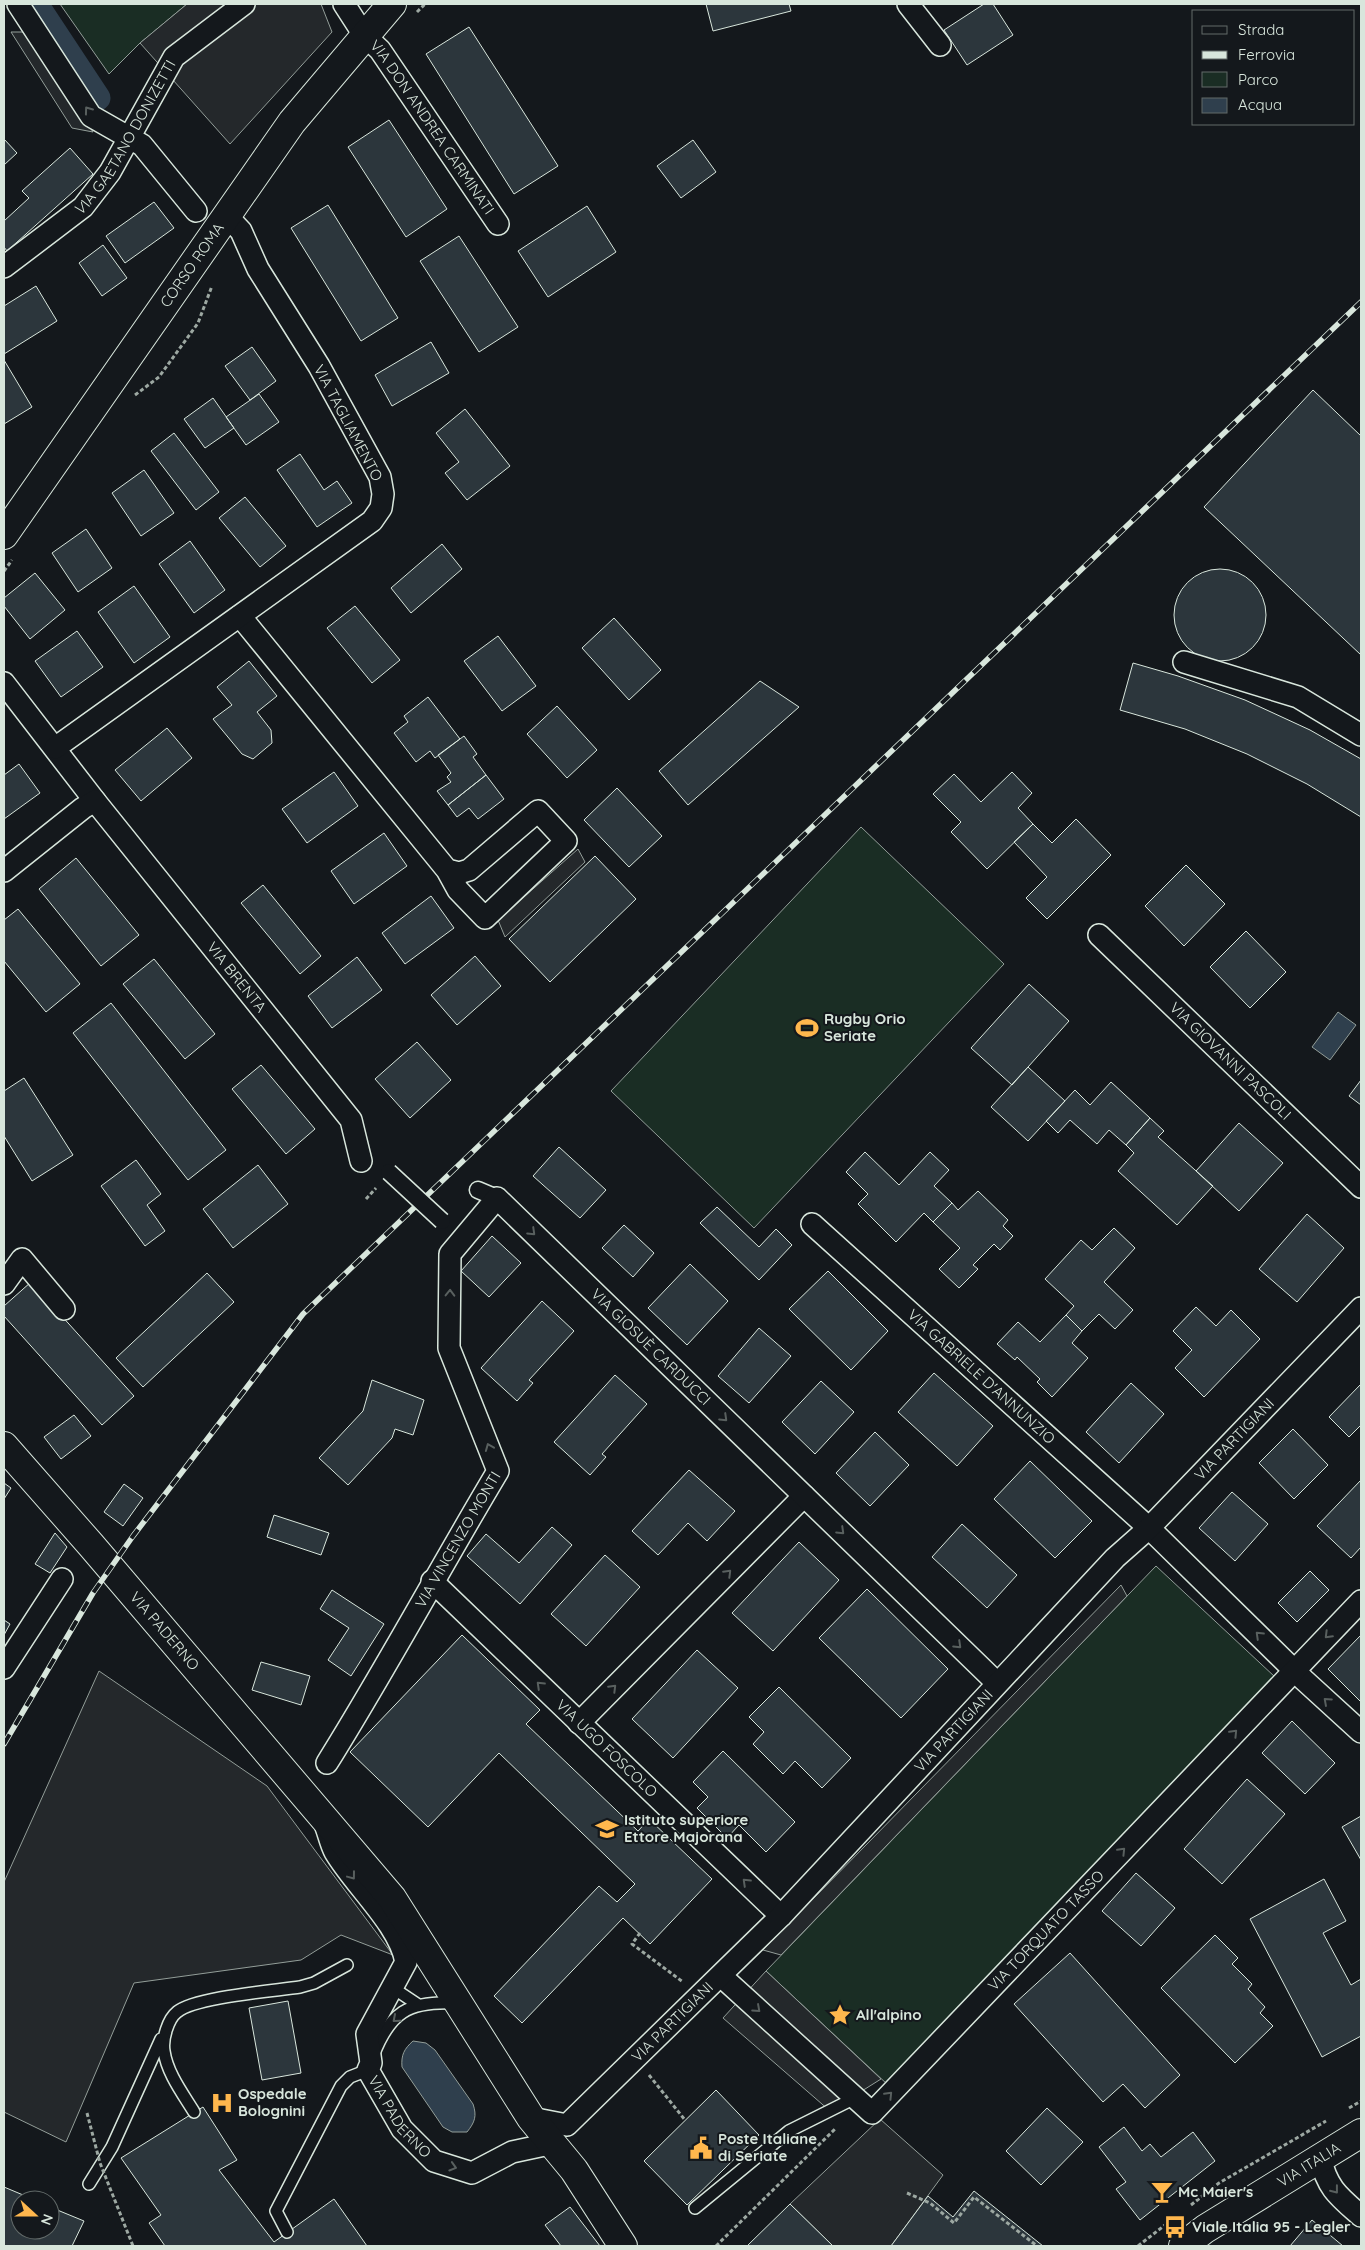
<svg xmlns="http://www.w3.org/2000/svg" width="1365" height="2250" viewBox="0 0 1365 2250" font-family="Quicksand,sans-serif">
<rect width="100%" height="100%" fill="#14181c"/>
<path fill="#1a2d24" stroke="#939e99" d="M60,4H187L140,43L109,74Z
M861,827L1004,964L754,1228L611,1091Z
M1156,1566L1275,1677L888,2085L766,1971Z"/>
<path fill="#24282b" stroke="#939e99" d="M187,4H321L332,32L230,144L140,43Z
M11,32H27L93,132L72,128Z
M578,849L585,862L505,937L498,920Z
M1121,1585L1127,1596L781,1955L763,1950Z
M99,1671L267,1786L393,1955L341,1935L301,1960L134,1983L66,2142L4,2112V1882Z
M766,1971L881,2079L830,2111L723,2018Z
M880,2119L943,2175L891,2246H833L790,2204Z"/>
<path fill="#2f3f4d" stroke="#939e99" d="M1338,1012L1356,1025L1330,1060L1312,1047Z
M413,2041L426,2043L435,2050L473,2104C477,2116 475,2122 467,2132H452L443,2127L402,2067C401,2055 404,2049 413,2041Z"/>
<g fill="none" stroke-linecap="round" stroke-linejoin="round">
<path stroke="#2f3f4d" stroke-width="25" d="M36,4L98,98"/>
</g>
<path fill="#2c363c" stroke="#d8e6dc" d="M706,4H789L791,11L713,31Z
M984,4H993L1013,35L967,65L944,30Z
M469,27L558,166L514,194L426,54Z
M389,120L447,209L406,237L348,147Z
M4,139L17,153L4,165Z
M693,140L716,172L681,198L657,166Z
M70,148L93,174L7,251L4,247V221L29,198L22,191Z
M154,202L174,228L125,263L106,236Z
M328,205L398,318L361,341L291,228Z
M587,206L616,252L548,297L518,251Z
M459,236L518,327L479,352L420,261Z
M103,245L127,278L102,296L79,263Z
M36,286L57,321L4,354V306Z
M431,342L449,373L392,406L375,375Z
M252,347L276,381L250,400L225,366Z
M4,360L32,407L4,424Z
M1313,390L1361,436V655L1204,507Z
M259,394L279,422L246,445L226,417Z
M213,398L234,428L205,448L184,419Z
M465,409L510,466L467,500L445,473L459,462L436,433Z
M174,433L219,492L196,510L151,451Z
M300,454L324,490L337,481L352,503L317,527L277,470Z
M144,470L174,513L141,536L112,493Z
M245,497L286,546L260,567L219,518Z
M86,529L112,568L78,592L52,553Z
M190,541L225,590L194,613L159,564Z
M442,544L462,569L411,613L391,588Z
M1174 615a46 46 0 1 1 92 0a46 46 0 1 1-92 0Z
M35,573L65,610L30,639L4,606V598Z
M134,586L170,637L134,663L98,612Z
M355,606L400,660L372,683L327,628Z
M614,618L661,670L629,700L582,648Z
M77,631L103,667L61,697L35,661Z
M498,636L536,686L502,711L464,661Z
M249,661L277,696L257,712L271,730L272,743L253,759L242,754L213,719L232,705L217,687Z
M1133,663L1178,676L1245,700L1310,730L1361,759V817L1307,784L1247,754L1185,729L1120,710Z
M760,681L799,707L688,805L659,771Z
M428,697L460,739L435,758L430,751L416,762L394,733L408,722L404,716Z
M557,706L597,750L567,778L527,734Z
M167,728L192,758L141,801L115,770Z
M464,736L477,754L473,757L486,775L448,805L437,791L451,782L447,777L451,773L438,755Z
M19,764L40,793L4,819V775Z
M334,772L358,806L307,843L282,809Z
M1012,772L1032,793L1018,808L1033,824L987,869L951,832L961,822L933,794L954,774L981,802Z
M486,775L504,799L478,819L469,808L457,817L448,805Z
M617,788L662,836L629,867L584,820Z
M1076,819L1111,855L1047,919L1026,898L1047,877L1014,842L1033,824L1052,843Z
M384,833L407,866L354,904L331,871Z
M595,856L636,899L550,982L509,939Z
M76,858L139,935L101,966L39,889Z
M1186,865L1225,904L1184,946L1145,906Z
M263,885L321,956L300,974L241,903Z
M431,896L454,928L405,964L382,933Z
M18,909L80,984L46,1012L4,961V920Z
M1246,931L1286,972L1250,1008L1210,967Z
M475,956L501,986L457,1025L431,995Z
M357,957L382,990L332,1028L308,996Z
M154,959L215,1034L185,1059L123,984Z
M1029,984L1069,1021L1012,1085L971,1048Z
M111,1003L226,1150L188,1180L73,1033Z
M417,1042L451,1080L410,1118L375,1079Z
M261,1065L315,1129L286,1154L232,1089Z
M1028,1067L1065,1101L1028,1141L991,1107Z
M24,1078L73,1155L32,1181L4,1136V1091Z
M1361,1080V1105L1349,1096Z
M1111,1082L1150,1118L1126,1145L1109,1130L1097,1144L1070,1120L1058,1133L1046,1121L1075,1090L1090,1105Z
M1150,1118L1164,1131L1158,1137L1213,1186L1177,1225L1118,1171L1134,1153L1126,1145Z
M1239,1123L1283,1163L1239,1211L1196,1171Z
M559,1147L606,1190L580,1218L533,1176Z
M865,1152L899,1185L930,1152L949,1170L934,1186L952,1203L933,1222L924,1213L896,1242L858,1204L868,1194L846,1172Z
M136,1160L161,1194L147,1205L165,1231L145,1246L101,1186Z
M258,1165L288,1204L233,1248L203,1209Z
M978,1191L1008,1220L1003,1226L1013,1236L1000,1250L994,1244L973,1265L978,1269L959,1288L939,1269L960,1248L933,1222L952,1203L958,1210Z
M717,1207L759,1247L776,1229L792,1245L759,1280L700,1223Z
M1307,1214L1344,1248L1297,1302L1259,1269Z
M624,1225L654,1253L633,1277L602,1248Z
M1114,1228L1135,1248L1104,1282L1133,1310L1115,1329L1099,1314L1082,1331L1066,1315L1074,1306L1045,1279L1081,1240L1092,1250Z
M492,1236L521,1263L489,1297L461,1271Z
M690,1264L728,1301L687,1345L648,1308Z
M828,1271L888,1331L851,1370L789,1309Z
M207,1273L234,1302L143,1387L116,1358Z
M31,1282L134,1396L102,1425L4,1316V1306Z
M542,1301L574,1331L529,1380L533,1383L517,1401L481,1368Z
M1196,1307L1216,1326L1231,1310L1260,1339L1204,1397L1175,1368L1192,1350L1173,1331Z
M1066,1315L1082,1331L1072,1343L1088,1358L1052,1397L1037,1382L1040,1379L1017,1357L1015,1360L997,1344L1018,1322L1040,1342Z
M759,1328L791,1356L749,1403L718,1376Z
M934,1373L993,1426L957,1466L898,1412Z
M615,1375L647,1404L602,1454L606,1457L590,1475L554,1442Z
M372,1380L424,1400L413,1435L395,1429L392,1438L348,1485L319,1458L363,1411Z
M821,1381L854,1412L815,1454L782,1422Z
M1131,1383L1164,1414L1119,1463L1086,1432Z
M1361,1384V1425L1349,1437L1329,1417Z
M74,1415L91,1436L61,1459L44,1437Z
M1293,1429L1328,1465L1294,1499L1259,1463Z
M875,1432L909,1465L870,1506L836,1473Z
M1030,1461L1092,1521L1055,1558L994,1499Z
M689,1470L735,1511L707,1541L688,1523L658,1555L632,1531Z
M1361,1480V1547L1351,1558L1317,1526Z
M4,1483L11,1488L4,1499Z
M124,1484L143,1498L123,1526L104,1512Z
M1232,1492L1268,1524L1235,1561L1199,1528Z
M274,1515L329,1533L321,1555L267,1537Z
M962,1524L1017,1575L987,1608L932,1557Z
M552,1527L572,1545L520,1604L467,1556L486,1534L519,1563Z
M55,1533L67,1547L50,1573L35,1564Z
M799,1542L839,1580L773,1651L732,1613Z
M605,1555L640,1587L586,1646L551,1614Z
M1310,1571L1329,1590L1297,1622L1278,1603Z
M867,1589L948,1669L901,1718L819,1638Z
M332,1590L384,1624L351,1676L328,1660L349,1628L320,1609Z
M4,1620L10,1624L4,1635Z
M462,1635L540,1710L526,1724L638,1831L649,1819L712,1879L650,1944L623,1918L522,2023L494,1996L599,1886L617,1902L635,1884L499,1753L428,1827L350,1752Z
M1361,1635V1699L1360,1701L1328,1669Z
M697,1650L738,1688L673,1758L632,1719Z
M261,1662L310,1676L301,1705L252,1690Z
M779,1687L851,1758L822,1788L795,1761L783,1774L753,1744L764,1732L749,1717Z
M1292,1721L1335,1763L1305,1794L1262,1753Z
M723,1751L795,1822L766,1852L739,1825L727,1838L697,1808L708,1797L693,1782Z
M1247,1779L1285,1814L1222,1884L1184,1849Z
M1361,1816V1860L1342,1827Z
M1136,1873L1175,1908L1141,1946L1102,1911Z
M1324,1879L1346,1921L1323,1933L1351,1985L1361,1979V2036L1322,2057L1250,1919Z
M1215,1935L1238,1958L1232,1964L1252,1984L1248,1989L1265,2007L1260,2013L1273,2026L1235,2063L1161,1988Z
M1070,1953L1180,2075L1145,2108L1123,2084L1103,2102L1014,2004Z
M288,2001L301,2073L262,2080L249,2008Z
M716,2090L759,2135L687,2205L644,2161Z
M203,2107L237,2160L219,2170L274,2242L334,2199L367,2246H165L149,2223L161,2215L121,2158Z
M1047,2108L1083,2142L1041,2185L1006,2151Z
M1124,2127L1142,2151L1150,2144L1161,2157L1193,2132L1215,2161L1140,2220L1116,2189L1126,2182L1099,2147Z
M4,2187L35,2200H20V2230H50V2207L84,2221L72,2246H4Z
M974,2191L1043,2246H891L928,2196L953,2217Z
M790,2204L833,2246H747Z
M570,2207L600,2246H561L545,2225Z
M1312,2220L1343,2246H1290Z"/>
<g fill="none" stroke-linecap="round" stroke-linejoin="round">
<defs>
<path id="service" d="M393,1988L417,2004
M373,2056C390,2012 408,2001 455,2003
M194,2112C183,2094 167,2073 164,2051C162,2039 168,2019 177,2012C195,1997 273,1991 300,1987L314,1983L347,1965
M89,2184L112,2147L161,2039
M695,2208L789,2131L855,2098
M287,2232L276,2211L341,2086L350,2077L368,2070"/>
<path id="pedestrian" d="M478,1190L497,1198"/>
<g id="minor">
<path d="M18,4L91,116L142,145L196,211"/>
<path id="s1" d="M344,4L364,35L380,50L498,224"/>
<path d="M908,4L940,45"/>
<path id="s2" d="M4,267L83,207L110,172L174,57L244,4"/>
<path d="M240,616L447,870L459,873L469,870L538,811L566,841L485,918L458,890L447,870"/>
<path d="M1184,662L1298,697L1361,735"/>
<path id="s3" d="M4,683L95,801L351,1120L361,1161"/>
<path d="M55,748L372,521L381,508L383,494L380,477L319,366L258,269L241,231L226,215"/>
<path d="M4,871L83,808L95,801"/>
<path id="s4" d="M1099,935L1361,1187"/>
<path id="s5" d="M812,1224L1149,1528L1304,1680L1361,1732"/>
<path d="M4,1284L22,1259L64,1309"/>
<path id="s6" d="M432,1581L781,1916"/>
<path d="M4,1668L62,1579"/>
<path d="M579,1723L804,1496"/>
<path id="s7" d="M327,1763C387,1667 440,1568 498,1471L449,1348L450,1254L497,1198L997,1683"/>
<path id="s8" d="M326,1827C329,1835 331,1845 335,1852C355,1886 399,1924 406,1962L367,2034L371,2063L368,2070L402,2129L434,2161L472,2173L512,2152L554,2143"/>
<path id="s9" d="M721,1976L872,2113L1361,1601"/>
<path id="s10" d="M531,2118L567,2125L781,1916L1115,1558L1149,1528L1361,1308"/>
<path d="M1320,2157C1327,2188 1338,2196 1361,2216"/>
</g>
<g id="tertiary">
<path id="s11" d="M4,535L292,122L392,4"/>
<path id="s12" d="M4,1446L91,1545L392,1898L531,2118L574,2170L623,2246"/>
</g>
<g id="secondary">
<path id="s13" d="M1183,2246L1205,2229L1361,2133"/>
</g>
</defs>
<use href="#service" stroke="#d8e6dc" stroke-width="14"/>
<use href="#pedestrian" stroke="#d8e6dc" stroke-width="19"/>
<use href="#minor" stroke="#d8e6dc" stroke-width="24"/>
<use href="#tertiary" stroke="#d8e6dc" stroke-width="30"/>
<use href="#secondary" stroke="#d8e6dc" stroke-width="30"/>
<path stroke="#9da8a2" stroke-width="3" stroke-dasharray="4 2.5" stroke-linecap="butt" d="M417,12L425,4
M135,395L159,377L198,323L212,286
M4,571L12,560
M366,1199L376,1188
M640,1933L632,1944L683,1982
M649,2075L685,2120
M1349,2108L1361,2101
M907,2193L930,2203L954,2223L974,2197L1037,2246
M1191,2205L1219,2183L1326,2121
M716,2246L835,2129
M1138,2246L1165,2225"/>
<use href="#service" stroke="#14181c" stroke-width="11"/>
<use href="#pedestrian" stroke="#14181c" stroke-width="16"/>
<use href="#minor" stroke="#14181c" stroke-width="21"/>
<use href="#tertiary" stroke="#14181c" stroke-width="28"/>
<use href="#secondary" stroke="#14181c" stroke-width="28"/>
<defs>
<path id="rail" d="M4,1744L93,1593L133,1536L303,1314L1361,302"/>
</defs>
<use href="#rail" stroke="#d8e6dc" stroke-width="5.5"/>
<use href="#rail" stroke="#14181c" stroke-width="4" stroke-dasharray="11" stroke-linecap="butt"/>
<defs>
<path id="pedestrian-bridge" d="M389,1172L442,1221"/>
</defs>
<use href="#pedestrian-bridge" stroke="#d8e6dc" stroke-width="19" stroke-linecap="butt"/>
<path stroke="#9da8a2" stroke-width="3" stroke-dasharray="4 2.5" stroke-linecap="butt" d="M87,2113L100,2163L133,2246"/>
<use href="#pedestrian-bridge" stroke="#14181c" stroke-width="16"/>
</g>
<defs><path id="oneway-chevron" d="M-2-3.5L2.5 0L-2 3.5" fill="none" stroke-width="1.6" stroke-linecap="round" stroke-linejoin="round" transform="scale(1.25)"/></defs>
<g stroke="#59605f">
<use href="#oneway-chevron" transform="translate(88 110) rotate(-126)"/>
<use href="#oneway-chevron" transform="translate(532 1232) rotate(44)"/>
<use href="#oneway-chevron" transform="translate(450 1293) rotate(-89)"/>
<use href="#oneway-chevron" transform="translate(724 1418) rotate(44)"/>
<use href="#oneway-chevron" transform="translate(489 1447) rotate(-112)"/>
<use href="#oneway-chevron" transform="translate(841 1531) rotate(44)"/>
<use href="#oneway-chevron" transform="translate(728 1573) rotate(-45)"/>
<use href="#oneway-chevron" transform="translate(1259 1635) rotate(-136)"/>
<use href="#oneway-chevron" transform="translate(1328 1635) rotate(135)"/>
<use href="#oneway-chevron" transform="translate(958 1645) rotate(44)"/>
<use href="#oneway-chevron" transform="translate(540 1685) rotate(-136)"/>
<use href="#oneway-chevron" transform="translate(613 1688) rotate(-45)"/>
<use href="#oneway-chevron" transform="translate(1327 1701) rotate(-138)"/>
<use href="#oneway-chevron" transform="translate(1234 1733) rotate(-46)"/>
<use href="#oneway-chevron" transform="translate(1122 1851) rotate(-46)"/>
<use href="#oneway-chevron" transform="translate(352 1876) rotate(53)"/>
<use href="#oneway-chevron" transform="translate(746 1882) rotate(-136)"/>
<use href="#oneway-chevron" transform="translate(757 2009) rotate(42)"/>
<use href="#oneway-chevron" transform="translate(396 2019) rotate(139)"/>
<use href="#oneway-chevron" transform="translate(889 2095) rotate(-46)"/>
<use href="#oneway-chevron" transform="translate(453 2167) rotate(17)"/>
<use href="#oneway-chevron" transform="translate(1335 2190) rotate(52)"/>
</g>
<defs>
<symbol id="stadium-bare" viewBox="-9 -9 18 18"><path d="M0-5a6.5 5 0 1 0 0 10a6.5 5 0 1 0 0-10ZM-3.5-1.8h7v3.6h-7Z" fill="#ffb74d" stroke="#14181c" stroke-width="2.5" paint-order="stroke"/></symbol>
<symbol id="school-bare" viewBox="-9 -9 18 18"><path d="M0-5L7-2L0 1L-7-2ZM-4 1L0 2.5L4 1V4Q0 6-4 4Z" fill="#ffb74d" stroke="#14181c" stroke-width="2.5" paint-order="stroke"/></symbol>
<symbol id="sight-bare" viewBox="-9 -9 18 18"><path d="M0-6L1.8-2.2L6-1.7L2.9 1.2L3.7 5.4L0 3.3L-3.7 5.4L-2.9 1.2L-6-1.7L-1.8-2.2Z" fill="#ffb74d" stroke="#14181c" stroke-width="2.5" paint-order="stroke"/></symbol>
<symbol id="hospital-bare" viewBox="-9 -9 18 18"><path d="M-5-5h3v3.5h4V-5h3V5h-3V1.5h-4V5h-3Z" fill="#ffb74d" stroke="#14181c" stroke-width="2.5" paint-order="stroke"/></symbol>
<symbol id="civic-bare" viewBox="-9 -9 18 18"><path d="M-.6-6.5H3V-4.5H.6V-3L4-1V1h2V6H-6V1h2V-1L-.6-3ZM-1.2 2.5V6h2.4V2.5Z" fill="#ffb74d" stroke="#14181c" stroke-width="2.5" paint-order="stroke"/></symbol>
<symbol id="bar-bare" viewBox="-9 -9 18 18"><path d="M-6-5H6L.8 .8V4.5H3.5V6h-7V4.5H-.8V.8Z" fill="#ffb74d" stroke="#14181c" stroke-width="2.5" paint-order="stroke"/></symbol>
<symbol id="bus-bare" viewBox="-9 -9 18 18"><path d="M-5-6H5V4H4V6H2V4H-2V6H-4V4H-5ZM-3.5-4V0h7V-4ZM-3.5 1.2v1.5H-2V1.2ZM2 1.2v1.5H3.5V1.2Z" fill="#ffb74d" stroke="#14181c" stroke-width="2.5" paint-order="stroke"/></symbol>
</defs>
<g fill-rule="evenodd">
<use href="#stadium-bare" x="791" y="1012" width="32" height="32"/>
<use href="#school-bare" x="591" y="1813" width="32" height="32"/>
<use href="#sight-bare" x="824" y="1999" width="32" height="32"/>
<use href="#hospital-bare" x="206" y="2087" width="32" height="32"/>
<use href="#civic-bare" x="685" y="2132" width="32" height="32"/>
<use href="#bar-bare" x="1146" y="2176" width="32" height="32"/>
<use href="#bus-bare" x="1159" y="2211" width="32" height="32"/>
</g>
<g text-anchor="middle" stroke-width="4" stroke-linejoin="round" paint-order="stroke">
<g font-size="15" fill="#d8e6dc" stroke="#14181c">
<text dy="5" stroke="none"><textPath href="#s1" startOffset="152">VIA DON ANDREA CARMINATI</textPath></text>
<text dy="5" stroke="none"><textPath href="#s2" startOffset="181">VIA GAETANO DONIZETTI</textPath></text>
<text dy="5" stroke="none"><textPath href="#s11" startOffset="329">CORSO ROMA</textPath></text>
<text transform="translate(348 423) rotate(62)" y="5">VIA TAGLIAMENTO</text>
<text dy="5" stroke="none"><textPath href="#s3" startOffset="375">VIA BRENTA</textPath></text>
<text dy="5" stroke="none"><textPath href="#s4" startOffset="182">VIA GIOVANNI PASCOLI</textPath></text>
<text dy="5" stroke="none"><textPath href="#s7" startOffset="852">VIA GIOSUÈ CARDUCCI</textPath></text>
<text dy="5" stroke="none"><textPath href="#s5" startOffset="228">VIA GABRIELE D'ANNUNZIO</textPath></text>
<text dy="5" stroke="none"><textPath href="#s10" startOffset="994">VIA PARTIGIANI</textPath></text>
<text dy="5" stroke="none"><textPath href="#s7" startOffset="259">VIA VINCENZO MONTI</textPath></text>
<text dy="5" stroke="none"><textPath href="#s12" startOffset="245">VIA PADERNO</textPath></text>
<text dy="5" stroke="none"><textPath href="#s10" startOffset="589">VIA PARTIGIANI</textPath></text>
<text dy="5" stroke="none"><textPath href="#s6" startOffset="242">VIA UGO FOSCOLO</textPath></text>
<text dy="5" stroke="none"><textPath href="#s9" startOffset="456">VIA TORQUATO TASSO</textPath></text>
<text dy="5" stroke="none"><textPath href="#s10" startOffset="184">VIA PARTIGIANI</textPath></text>
<text dy="5" stroke="none"><textPath href="#s8" startOffset="334">VIA PADERNO</textPath></text>
<text dy="5" stroke="none"><textPath href="#s13" startOffset="150">VIA ITALIA</textPath></text>
</g>
<g font-size="15" font-weight="bold" fill="#d8e6dc" stroke="#14181c" text-anchor="start">
<text x="824" y="1024">Rugby Orio<tspan x="824" dy="17">Seriate</tspan></text>
<text x="624" y="1825">Istituto superiore<tspan x="624" dy="17">Ettore Majorana</tspan></text>
<text x="856" y="2020">All'alpino</text>
<text x="238" y="2099">Ospedale<tspan x="238" dy="17">Bolognini</tspan></text>
<text x="718" y="2144">Poste Italiane<tspan x="718" dy="17">di Seriate</tspan></text>
<text x="1178" y="2197">Mc Maier's</text>
<text x="1192" y="2232">Viale Italia 95 - Legler</text>
</g>
</g>
<rect width="1365" height="2250" fill="none" stroke="#d8e6dc" stroke-width="10"/>
<rect x="1192" y="10" width="162" height="115" fill="#14181c" stroke="#626a69"/>
<rect x="1202" y="26" width="25" height="8" fill="#14181c" stroke="#626a69"/>
<text x="1238" y="35" font-size="15" fill="#d8e6dc">Strada</text>
<rect x="1202" y="51" width="25" height="8" fill="#d8e6dc" stroke="#626a69"/>
<text x="1238" y="60" font-size="15" fill="#d8e6dc">Ferrovia</text>
<rect x="1202" y="72" width="25" height="15" fill="#1a2d24" stroke="#626a69"/>
<text x="1238" y="85" font-size="15" fill="#d8e6dc">Parco</text>
<rect x="1202" y="98" width="25" height="15" fill="#2f3f4d" stroke="#626a69"/>
<text x="1238" y="110" font-size="15" fill="#d8e6dc">Acqua</text>
<g transform="translate(35 2215) rotate(111)"><circle r="24" fill="#14181c" stroke="#626a69"/>
<path d="M0-4L9 19L0 12L-9 19Z" fill="#ffb74d"/>
<text y="-8" font-size="14" font-weight="bold" text-anchor="middle" fill="#d8e6dc">N</text>
</g>
</svg>
